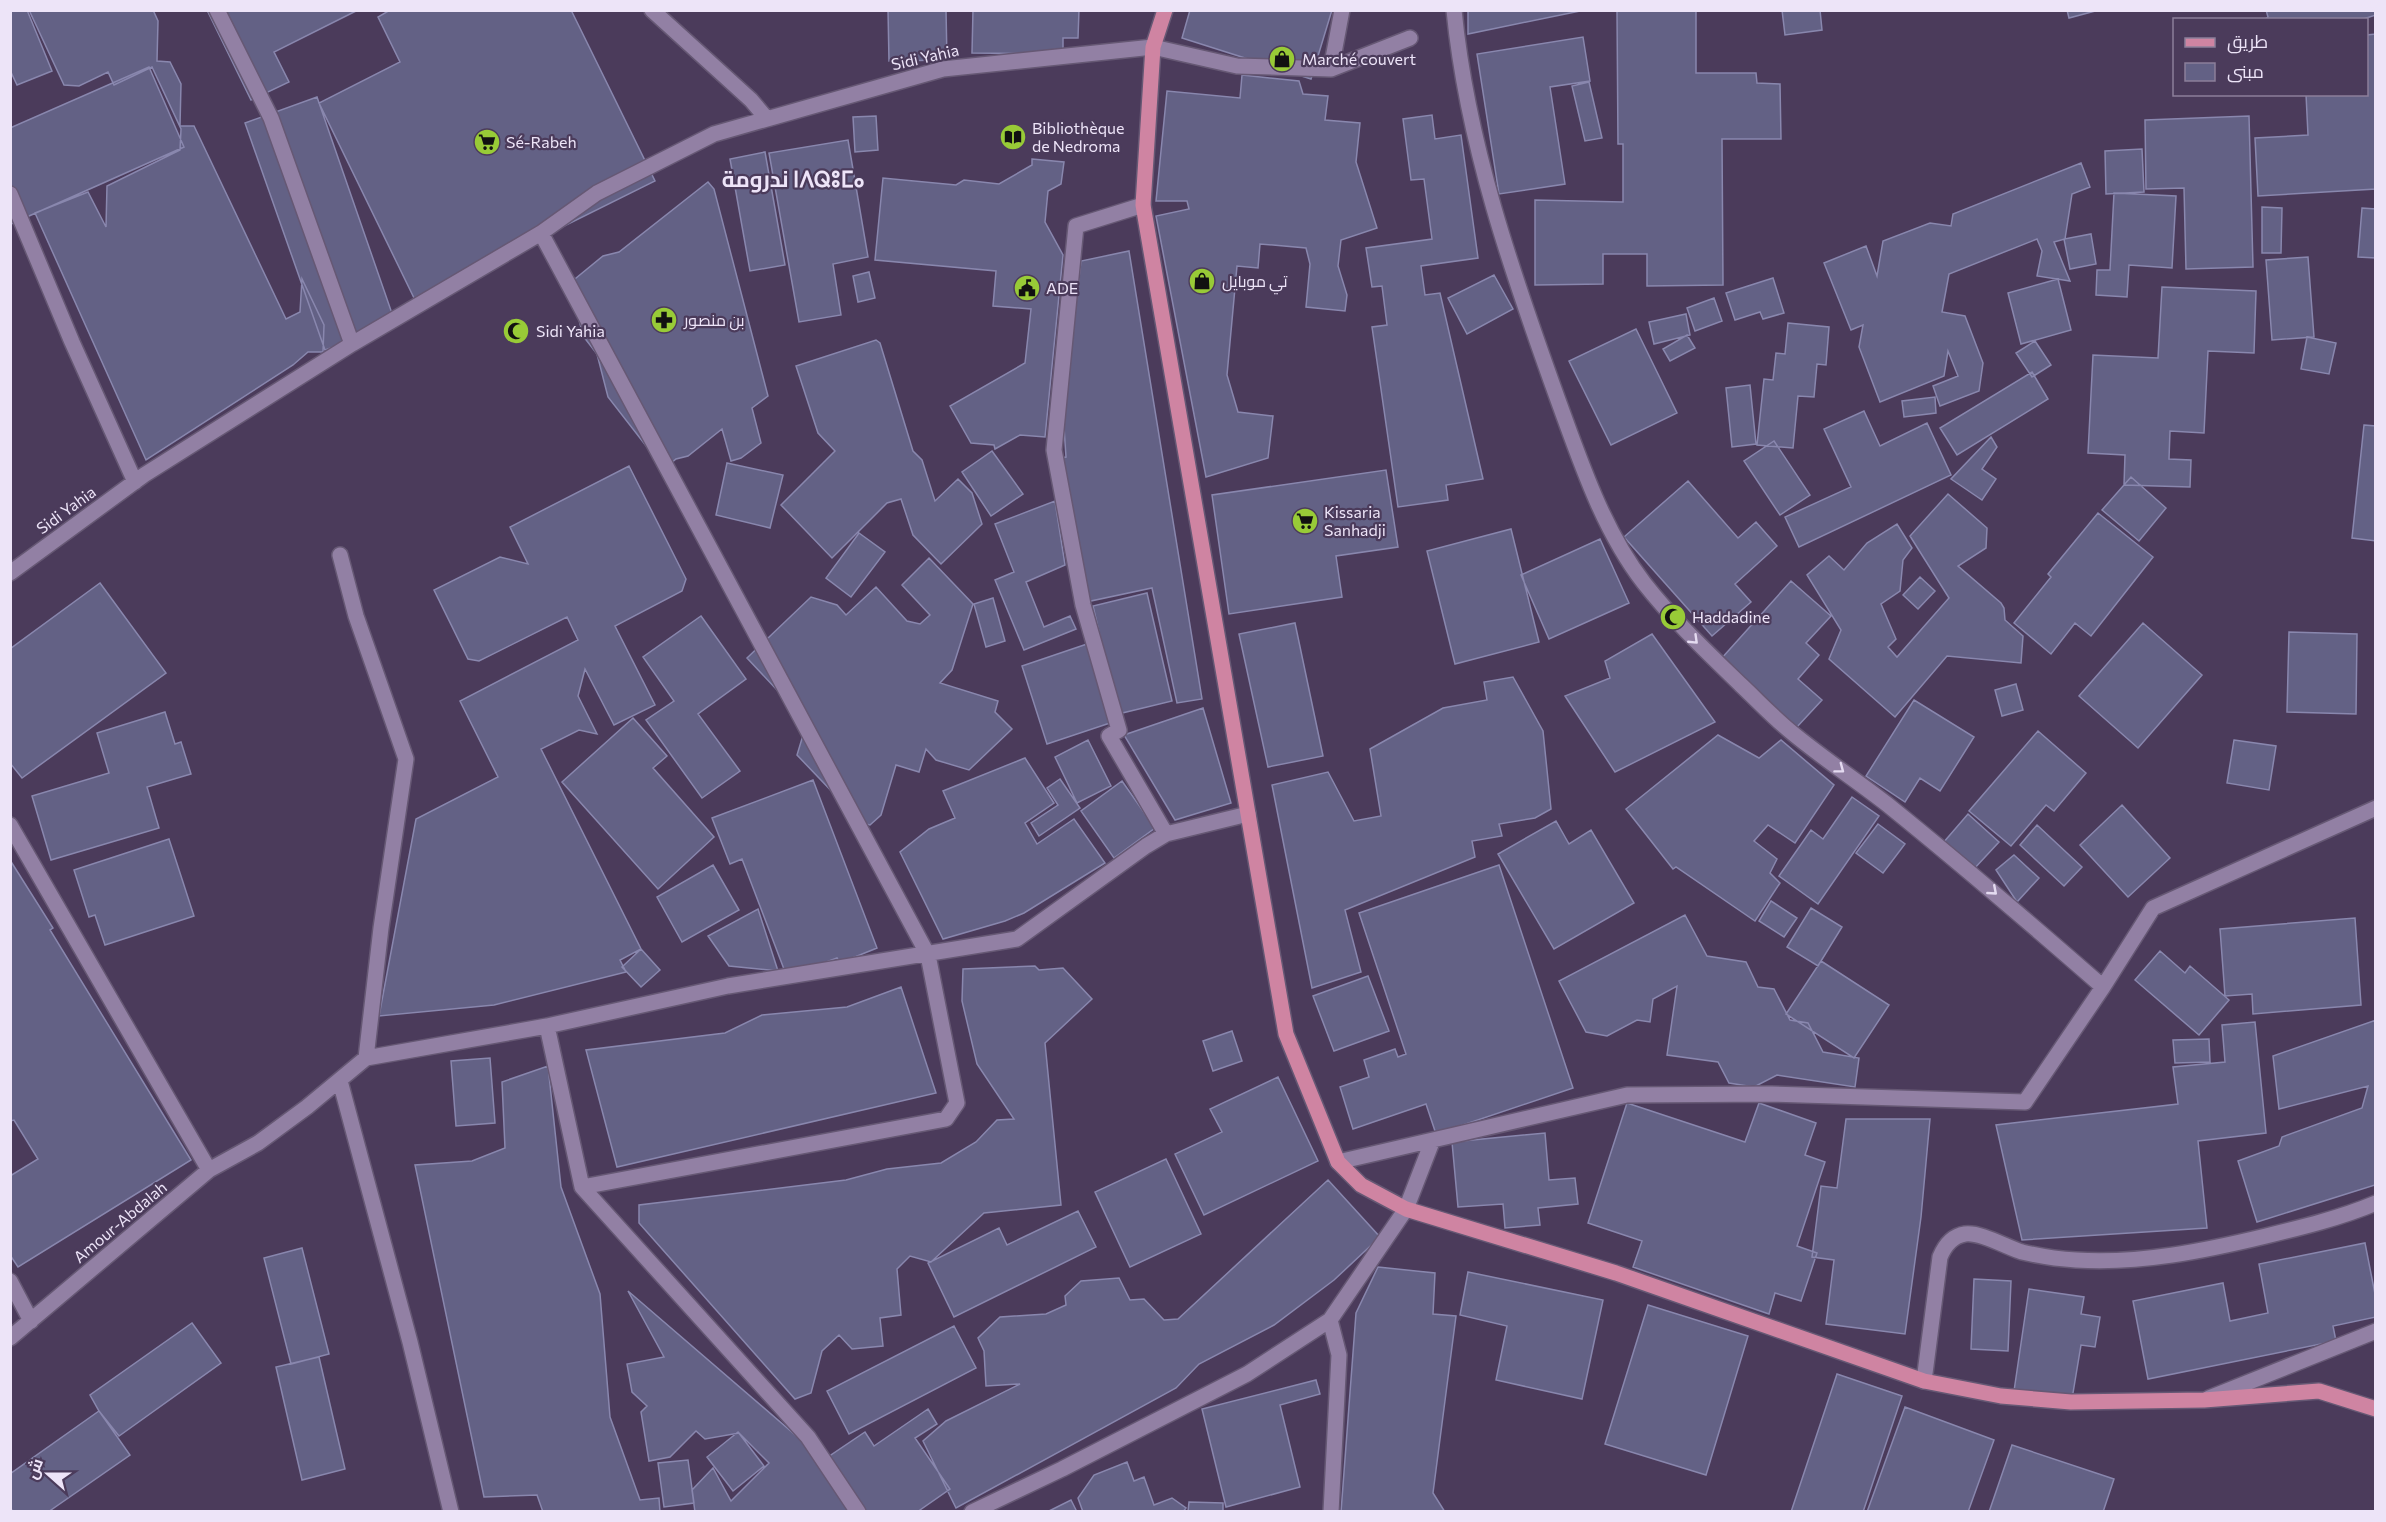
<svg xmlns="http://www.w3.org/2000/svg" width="2386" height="1522" viewBox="0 0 2386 1522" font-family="Commissioner,Cairo,'Noto Sans Tifinagh',sans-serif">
<rect width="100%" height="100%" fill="#4b3b5b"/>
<path fill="#636185" stroke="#8987ae" stroke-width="1.5" d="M10,10H27L52,71L17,85L10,70Z
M29,10H153L158,21L157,61L170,62L181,84L180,126H194L286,319L300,312L302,279L324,325L323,352H308L293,365L146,460L35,213L88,192L106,227L107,186L180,150L181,129L152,67L114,85L108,72L79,86L64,85Z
M207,10H358L274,52L289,82L251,100Z
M390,10H571L655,181L415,300L319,103L400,62L378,17Z
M888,10H946L947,60L889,61Z
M973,10H1079L1078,38H1063V54L972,53Z
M1190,10H1332L1311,79L1182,38Z
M1468,10H1585L1468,34Z
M1782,10H1820L1822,30L1785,35Z
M2067,10H2099L2069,18Z
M2266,10H2376V15L2360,20H2264L2268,17Z
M1617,11H1696V73H1756L1757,83L1780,84L1781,139H1722L1723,285L1647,286V254H1603V284L1535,285V200L1623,202V144H1618Z
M2376,34V189L2258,196L2255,138L2308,135L2306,94H2366V35Z
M1583,37L1590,81L1550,87L1565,184L1499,194L1477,54Z
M149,67L184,147L11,224L10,128Z
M1242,75L1299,81L1303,94L1328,96L1325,120L1360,123L1356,162L1377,228L1341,240L1338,266L1347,295L1345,311L1306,307L1310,264L1306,248L1260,244L1258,268L1237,266L1227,375L1238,412L1273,416L1268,458L1206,477L1156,216L1189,209L1187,201H1156L1167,91L1240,98Z
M1589,82L1602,138L1585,141L1572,86Z
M317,97L396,325L325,350L245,123Z
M1432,115L1435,139L1461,135L1478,258L1421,266L1425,295L1440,293L1483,479L1446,485L1448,500L1398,507L1372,327L1387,325L1382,286L1372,287L1366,248L1432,239L1424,179L1411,180L1403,119Z
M876,116L878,150L855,152L853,117Z
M2249,116L2253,267L2186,269L2184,188L2146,189L2145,120Z
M848,140L868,257L833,264L841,315L799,322L769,153Z
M2142,149L2144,192L2106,194L2105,151Z
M765,152L785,265L750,271L730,159Z
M1032,159L1064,162L1061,184L1048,191L1045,222L1063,255L1045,437L1020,435L995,449L994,445L971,443L950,406L1025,363L1031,309L993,306L996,271L875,260L883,178L956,185L964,180L999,184L1032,165Z
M2081,163L2090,187L2072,194L2065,239L2054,242L2070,281L2037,276L2042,251L2037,239L1949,274L1942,312L1965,316L1983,363L1979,391L1940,406L1933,386L1958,376L1948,351L1944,376L1880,402L1859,347L1863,325L1851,330L1824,263L1866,246L1877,276L1883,241L1930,223L1951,226L1953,214Z
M708,182L714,189L768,396L752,408L761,443L741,458L731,461L722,429L688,456L676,459L664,469L608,397L597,354L583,336L570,283L603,256L619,252Z
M2114,193L2176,196L2172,268L2129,265L2127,297L2096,295L2097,270H2110Z
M2262,207L2282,208L2281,253H2262Z
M2362,208L2376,209V258L2358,257Z
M2091,234L2096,264L2070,269L2064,239Z
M1129,251L1202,699L1177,703L1152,588L1086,602L1060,458L1066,457L1063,412L1081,261Z
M2308,257L2314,337L2272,340L2266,260Z
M869,272L875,298L858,302L853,276Z
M1494,275L1513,309L1467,334L1448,298Z
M1773,278L1784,313L1763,319L1760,312L1735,320L1726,293Z
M2058,279L2071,330L2021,344L2008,293Z
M2162,287L2256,291L2254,353L2208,351L2204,433L2170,431L2169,459L2191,460L2190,487L2124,485L2125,455L2088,453L2093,355L2158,358Z
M1714,298L1722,321L1695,331L1687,308Z
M1686,314L1690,335L1654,344L1649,322Z
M1788,323L1829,327L1826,365L1817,364L1814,397L1798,396L1793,448L1757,445L1764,379L1773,380L1776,353L1785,354Z
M1636,329L1677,413L1611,445L1569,361Z
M1687,335L1695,348L1670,361L1663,349Z
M2307,337L2336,343L2329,374L2301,369Z
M876,340L880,343L913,451L922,460L935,501L958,479L972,493L982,524L941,564L913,535L901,499L887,503L832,558L781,505L835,451L818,433L796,366Z
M2035,341L2051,365L2032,377L2016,353Z
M2032,372L2048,399L1957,455L1940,428Z
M1750,385L1756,444L1732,447L1726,388Z
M1935,397L1936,413L1904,417L1902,401Z
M1864,411L1880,446L1927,423L1951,475L1799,547L1785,517L1851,487L1824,429Z
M2364,425L2376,426V541L2352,538Z
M1991,437L1997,447L1982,469L1996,479L1982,500L1951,479Z
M1774,441L1810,495L1780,515L1744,461Z
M992,451L1023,494L991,516L962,472Z
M727,463L783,475L770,528L716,515Z
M629,466L686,579L682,591L615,626L655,705L614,725L585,669L578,696L597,734L579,730L541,749L641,949L620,960L626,972L494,1005L379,1016L416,819L498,777L460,701L578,640L567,617L479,661L468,659L434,590L500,557L528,564L510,527Z
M1386,470L1398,547L1336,556L1342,597L1229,614L1212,495Z
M2131,477L2166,508L2139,541L2102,510Z
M1688,481L1738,538L1756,522L1777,546L1735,584L1751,602L1712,636L1624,537Z
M1948,494L1987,528L1986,548L1958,566L2001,603L2004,608L2005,620L2023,636L2021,663L1947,656L1895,717L1829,659L1841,630L1807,575L1829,556L1844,570L1867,543L1897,524L1912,548L1903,560L1900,591L1881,604L1896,639L1888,647L1897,657L1949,598L1910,536Z
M1055,501L1065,565L1026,582L1044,627L1070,616L1076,629L1024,650L995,580L1014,572L995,524Z
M2098,513L2153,557L2091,636L2075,623L2051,654L2014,623L2051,577L2048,574Z
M1511,529L1539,642L1455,664L1427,551Z
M859,533L885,552L851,597L826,578Z
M1600,539L1629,603L1549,639L1521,575Z
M929,558L973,604L952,670L940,683L998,701L995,712L1012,729L969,770L936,760L926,749L919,772L896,765L881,815L870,825L862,823L797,755L807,722L747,658L811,597L837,605L846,615L876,587L907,621L920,624L930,615L902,585Z
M1920,577L1935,591L1918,609L1903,595Z
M1791,581L1831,616L1806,643L1819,655L1798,679L1822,700L1796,728L1721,659Z
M100,583L166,673L22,778L10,763V649Z
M1147,593L1172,701L1118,714L1093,606Z
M993,598L1005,641L986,647L974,604Z
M701,616L746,679L698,714L740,771L702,798L646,720L674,701L643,657Z
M1295,623L1323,756L1268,767L1239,634Z
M2143,623L2202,675L2138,748L2079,696Z
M2289,632L2357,634L2356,714L2287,712Z
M1652,634L1715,722L1615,772L1565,696L1610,678L1605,661Z
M1087,644L1113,722L1047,744L1022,666Z
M1513,677L1543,731L1551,809L1535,818L1499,824L1502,836L1472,841L1475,857L1345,910L1361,972L1312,988L1272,785L1328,772L1354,821L1381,816L1370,749L1443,708L1487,700L1484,682Z
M2016,684L2023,710L2002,716L1995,690Z
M1914,700L1974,737L1940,791L1920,778L1905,802L1866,776Z
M1203,708L1231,803L1175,820L1124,735Z
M165,712L175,744L181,742L191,774L147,787L159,828L51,860L32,796L109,773L97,733Z
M633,718L667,756L653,768L714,837L658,889L562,782Z
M2038,731L2086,773L2054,811L2046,805L2011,846L1969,811Z
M1718,735L1759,758L1781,740L1834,785L1795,843L1768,825L1754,841L1777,859L1770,873L1780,883L1755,921L1676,867L1673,869L1626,809Z
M1088,740L1111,786L1077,803L1055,757Z
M2234,740L2276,746L2269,790L2227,783Z
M1025,758L1054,803L1025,823L1037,844L1074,819L1105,863L1024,913L1005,921L943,939L900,852L929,829L955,818L943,791Z
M1060,779L1080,808L1039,836L1031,823L1058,805L1047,788Z
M813,780L877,948L840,963L837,958L787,977L742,859L730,864L712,818Z
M1122,781L1155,828L1114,858L1081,811Z
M1852,797L1879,816L1818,904L1779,876L1811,830L1823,839Z
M2122,805L2170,858L2128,897L2080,845Z
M1968,814L1999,842L1973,870L1943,843Z
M1556,821L1569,844L1591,830L1634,903L1554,949L1498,854Z
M1878,824L1905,844L1883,873L1856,853Z
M2037,825L2082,867L2064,886L2020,845Z
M169,839L194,916L105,945L95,915L89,917L74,870Z
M2014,855L2039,878L2017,902L1996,870Z
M10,860L53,928L50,930L191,1160L18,1267L10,1255V1176L38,1159L14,1120L10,1121Z
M713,865L739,910L682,942L657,897Z
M1499,865L1573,1088L1436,1134L1426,1104L1353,1129L1340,1087L1369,1077L1364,1060L1395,1049L1398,1057L1406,1054L1359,913Z
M1771,901L1797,918L1784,937L1759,921Z
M1811,908L1842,927L1818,966L1787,947Z
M758,909L778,971L729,966L708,936Z
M1685,915L1707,956L1746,962L1758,987L1774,989L1790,1020L1808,1023L1823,1052L1859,1058L1855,1087L1777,1075L1754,1087L1729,1083L1718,1062L1667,1055L1677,986L1653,999L1650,1022L1637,1020L1607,1036L1586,1032L1559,981Z
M2355,918L2361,1005L2253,1014L2252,994L2225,996L2220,929Z
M641,949L660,970L641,987L622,967Z
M2160,951L2185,973L2190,966L2229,1000L2199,1035L2135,980Z
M1821,961L1889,1005L1854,1058L1786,1014Z
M1035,966L1039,970L1063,968L1092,999L1045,1043L1061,1205L984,1213L931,1262L910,1256L897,1269L901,1315L880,1318L883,1346L852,1349L839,1335L822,1351L811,1393L795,1399L639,1223V1205L846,1180L887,1169L941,1163L976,1142L997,1120L1014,1119L977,1064L962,1001L963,969Z
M1368,976L1389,1031L1334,1051L1313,996Z
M901,987L936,1093L617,1167L586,1050L725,1033L762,1015L847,1007Z
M2376,1020L2375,1185L2257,1222L2238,1161L2279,1146L2282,1137L2362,1108L2368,1086L2279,1109L2273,1056Z
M2255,1022L2266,1133L2198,1141L2207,1228L2022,1240L1996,1125L2178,1104L2173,1067L2225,1062L2222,1025Z
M1232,1031L1242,1061L1213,1071L1203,1041Z
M2209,1039L2210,1062L2175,1063L2173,1040Z
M490,1058L495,1123L456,1126L451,1061Z
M548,1066L561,1187L600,1294L610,1417L640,1500L659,1498L660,1512H543L537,1495L484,1497L415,1165L472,1161L505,1148L502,1082Z
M1278,1077L1318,1161L1204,1215L1175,1154L1222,1132L1210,1109Z
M1627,1103L1745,1142L1759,1103L1816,1123L1805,1155L1825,1162L1797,1246L1817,1253L1801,1301L1775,1293L1769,1314L1633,1267L1642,1241L1588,1223Z
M1846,1119H1930L1921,1217L1905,1334L1826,1324L1834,1260L1812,1257L1821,1186L1837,1188Z
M1545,1133L1549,1180L1575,1178L1578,1204L1538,1208L1540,1225L1505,1228L1503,1204L1458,1207L1452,1142Z
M1166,1159L1201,1234L1130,1267L1095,1192Z
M1328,1180L1380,1237L1334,1280L1274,1325L1199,1364L1176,1388L956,1508L923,1441L946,1421L1020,1384L986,1386L984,1351L978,1338L1000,1317L1046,1314L1066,1305L1065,1296L1081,1281L1119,1278L1130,1300L1144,1299L1164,1320L1178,1319Z
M1078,1211L1096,1247L954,1317L928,1263L999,1228L1007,1245Z
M2365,1243L2376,1299V1317L2333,1326L2336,1341L2148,1379L2133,1301L2223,1283L2230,1321L2268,1313L2259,1264Z
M302,1248L329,1354L291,1364L264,1258Z
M1378,1267L1435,1273L1433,1314L1456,1316L1433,1493L1445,1512H1341L1356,1313Z
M1468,1272L1603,1300L1582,1399L1496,1380L1507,1326L1460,1315Z
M1974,1279L2011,1281L2008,1351L1971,1349Z
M2029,1289L2084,1297L2081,1314L2100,1317L2095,1347L2081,1345L2072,1399L2014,1391Z
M628,1291L822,1458L853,1512H695L692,1490L713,1468L731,1501L769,1463L739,1433L705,1439L696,1431L670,1457L649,1461L641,1412L647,1406L632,1392L627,1364L664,1357Z
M1648,1305L1748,1336L1706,1475L1605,1444Z
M192,1323L221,1363L119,1436L99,1411L90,1395Z
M954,1326L976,1368L849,1434L827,1391Z
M319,1357L345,1469L302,1480L276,1367Z
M1837,1374L1902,1396L1863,1512H1791Z
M1316,1380L1320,1394L1280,1405L1300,1487L1226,1507L1202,1409Z
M1905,1407L1994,1440L1968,1512H1867Z
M928,1409L937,1424L915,1438L950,1489L917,1512H864L828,1457L865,1432L874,1446Z
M99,1411L130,1455L48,1512H13L10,1507V1474Z
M738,1432L764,1466L733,1491L707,1457Z
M2012,1445L2114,1479L2103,1512H1989Z
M688,1460L694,1503L664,1507L658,1463Z
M1127,1462L1134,1481L1144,1477L1154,1505L1172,1498L1186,1508L1183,1512H1083L1078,1498L1094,1475Z
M1071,1500L1077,1512H1047Z
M1189,1502L1223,1503V1512H1188Z"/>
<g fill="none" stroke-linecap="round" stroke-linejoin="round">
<defs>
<path id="minor" d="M217,10L271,118L352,344
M652,10L751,100L767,119
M1454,10C1467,144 1513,275 1558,400C1581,463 1603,530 1644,583C1673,620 1707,652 1741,685C1757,700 1773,717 1790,731C1821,757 1856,780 1888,805C1961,864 2032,925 2103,987
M1331,69L1342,10
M10,194L72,342L135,482
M1143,205L1076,226L1054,450L1083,605L1119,730L1109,736L1166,834
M541,233L928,955L957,1103L946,1119L582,1187
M340,555L356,616L406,759L381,928L366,1058
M10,573L144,475L352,344L541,233L597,193L714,134L943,69L1153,47L1237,66L1331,69L1410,38
M10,825L209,1170
M547,1026L582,1187L808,1437L858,1512
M340,1081L410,1342L451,1512
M1338,1162L1627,1095L1771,1094L2025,1102L2103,987L2153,908L2376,808
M10,1281L31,1321
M1330,1320L1339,1355L1331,1512
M10,1338L209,1170L258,1143L307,1107L366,1058L547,1026L728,986L1017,939L1146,846L1166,834L1248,814
M1924,1381L1940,1257C1945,1245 1952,1236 1965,1234C1981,1232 2006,1247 2022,1252C2039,1256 2058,1259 2076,1260C2140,1264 2204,1251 2266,1236C2303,1227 2340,1218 2376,1203
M2209,1398L2376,1331
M972,1512L1062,1469L1247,1374L1330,1320L1406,1209L1432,1142"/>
<path id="major" d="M1165,10L1153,47L1143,205L1286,1034L1338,1162L1361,1185L1406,1209L1616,1273L1924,1381L2001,1396L2071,1402L2204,1400L2319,1391L2376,1409"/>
</defs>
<use href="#minor" stroke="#665874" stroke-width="18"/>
<use href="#major" stroke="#665874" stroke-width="18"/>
<use href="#minor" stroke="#9280a4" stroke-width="15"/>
<use href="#major" stroke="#cf84a2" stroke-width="15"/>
</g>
<defs><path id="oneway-chevron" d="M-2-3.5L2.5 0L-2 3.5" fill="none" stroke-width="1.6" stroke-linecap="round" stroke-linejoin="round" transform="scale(1.5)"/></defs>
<g stroke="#e4daf0">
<use href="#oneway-chevron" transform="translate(1694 640) rotate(44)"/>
<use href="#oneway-chevron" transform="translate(1840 769) rotate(37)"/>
<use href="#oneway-chevron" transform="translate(1993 891) rotate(41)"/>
</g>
<defs>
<symbol id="shop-disc" viewBox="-11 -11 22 22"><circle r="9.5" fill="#98cb37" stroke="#4b3b5b"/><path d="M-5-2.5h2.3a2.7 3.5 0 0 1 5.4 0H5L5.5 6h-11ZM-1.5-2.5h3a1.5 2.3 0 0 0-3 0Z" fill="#111"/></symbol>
<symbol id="library-disc" viewBox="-11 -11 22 22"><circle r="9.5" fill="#98cb37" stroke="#4b3b5b"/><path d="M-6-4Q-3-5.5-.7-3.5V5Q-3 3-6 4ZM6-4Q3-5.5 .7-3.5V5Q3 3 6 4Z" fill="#111"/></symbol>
<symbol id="supermarket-disc" viewBox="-11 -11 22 22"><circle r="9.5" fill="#98cb37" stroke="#4b3b5b"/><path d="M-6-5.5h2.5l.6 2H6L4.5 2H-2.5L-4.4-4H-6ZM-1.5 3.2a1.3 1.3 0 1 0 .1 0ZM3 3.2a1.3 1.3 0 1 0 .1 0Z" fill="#111"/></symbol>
<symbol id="civic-disc" viewBox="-11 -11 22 22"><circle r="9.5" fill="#98cb37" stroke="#4b3b5b"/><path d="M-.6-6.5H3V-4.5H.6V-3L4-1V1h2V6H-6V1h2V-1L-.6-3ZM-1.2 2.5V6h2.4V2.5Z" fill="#111"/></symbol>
<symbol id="pharmacy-disc" viewBox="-11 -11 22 22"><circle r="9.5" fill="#98cb37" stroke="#4b3b5b"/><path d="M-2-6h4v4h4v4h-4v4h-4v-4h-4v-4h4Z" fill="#111"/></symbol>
<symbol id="mosque-disc" viewBox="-11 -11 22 22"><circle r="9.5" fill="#98cb37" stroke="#4b3b5b"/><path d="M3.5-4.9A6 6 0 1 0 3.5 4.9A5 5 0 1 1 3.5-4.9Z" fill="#111"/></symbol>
</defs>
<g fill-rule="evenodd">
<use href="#shop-disc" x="1267" y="44" width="30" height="30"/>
<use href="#library-disc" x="998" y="122" width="30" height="30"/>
<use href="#supermarket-disc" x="472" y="127" width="30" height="30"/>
<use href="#shop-disc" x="1187" y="266" width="30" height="30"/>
<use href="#civic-disc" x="1012" y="273" width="30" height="30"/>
<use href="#pharmacy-disc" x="649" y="305" width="30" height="30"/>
<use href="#mosque-disc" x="501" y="316" width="30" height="30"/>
<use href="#supermarket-disc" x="1290" y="506" width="30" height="30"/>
<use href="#mosque-disc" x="1658" y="602" width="30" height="30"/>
</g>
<g text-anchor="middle" stroke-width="4.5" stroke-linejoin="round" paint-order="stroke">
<g font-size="16" fill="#ede4f8" stroke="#4b3b5b">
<text transform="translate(925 57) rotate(-13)" y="6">Sidi Yahia</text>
<text transform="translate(66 510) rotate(-36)" y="6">Sidi Yahia</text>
<text transform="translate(120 1222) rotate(-40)" y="6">Amour-Abdalah</text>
</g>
<g font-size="16" fill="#ede4f8" stroke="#4b3b5b" text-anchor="start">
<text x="1302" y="65">Marché couvert</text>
<text x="1032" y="134">Bibliothèque<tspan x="1032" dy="18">de Nedroma</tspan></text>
<text x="506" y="148">Sé-Rabeh</text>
<text x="1222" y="287">تي موبايل</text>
<text x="1046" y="294">ADE</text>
<text x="684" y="326">بن منصور</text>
<text x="536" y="337">Sidi Yahia</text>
<text x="1324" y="518">Kissaria<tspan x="1324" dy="18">Sanhadji</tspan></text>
<text x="1692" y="623">Haddadine</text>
</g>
<g font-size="22" font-weight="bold" fill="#ede4f8" stroke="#4b3b5b">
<text x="793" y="187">ندرومة ⵏⴷⵕⵓⵎⴰ</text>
</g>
</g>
<rect width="2386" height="1522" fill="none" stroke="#ede4f8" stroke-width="24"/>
<rect x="2173" y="18" width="195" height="78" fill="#4b3b5b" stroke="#8c7f9a" stroke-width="1.5"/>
<rect x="2185" y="38" width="30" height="9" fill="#cf84a2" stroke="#8c7f9a" stroke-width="1.5"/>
<text x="2227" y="48" font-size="18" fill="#ede4f8">طريق</text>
<rect x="2185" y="63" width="30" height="18" fill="#636185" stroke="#8c7f9a" stroke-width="1.5"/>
<text x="2227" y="78" font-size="18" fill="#ede4f8">مبنى</text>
<g transform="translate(48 1474) rotate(291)" stroke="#4b3b5b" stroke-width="4.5" paint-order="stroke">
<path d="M0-4.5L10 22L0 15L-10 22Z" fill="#ede4f8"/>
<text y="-9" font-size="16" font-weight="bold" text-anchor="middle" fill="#ede4f8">ش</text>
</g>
</svg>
